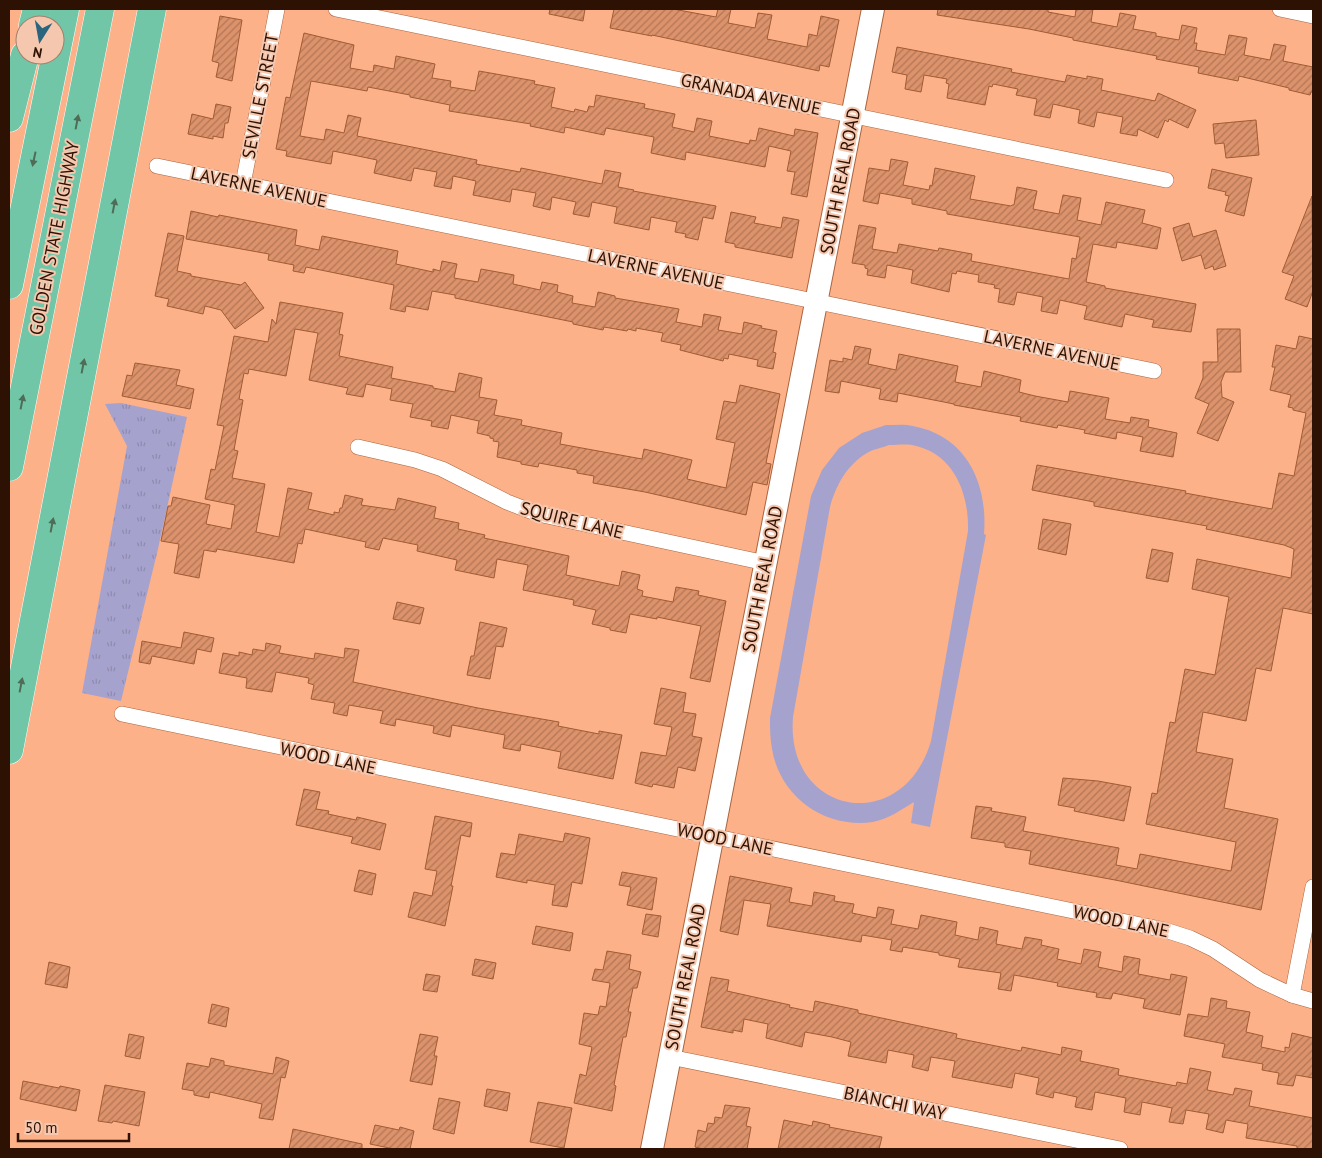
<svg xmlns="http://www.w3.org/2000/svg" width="1322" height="1158" font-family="'PT Sans',sans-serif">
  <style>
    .grass { fill: url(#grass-tufts) }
    .park { fill: #a6a2ce; fill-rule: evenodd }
    .building { fill: url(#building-hatch); stroke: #a05c35 }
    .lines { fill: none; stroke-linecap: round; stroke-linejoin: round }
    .street-casing { stroke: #aa643e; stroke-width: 16 }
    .secondary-casing { stroke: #aa643e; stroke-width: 24 }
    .highway-casing { stroke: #fff; stroke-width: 29 }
    .street { stroke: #fff; stroke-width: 15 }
    .secondary { stroke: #fff; stroke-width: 22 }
    .highway { stroke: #71c6a8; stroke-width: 28 }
    .oneway { fill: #4f6c56 }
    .labels { text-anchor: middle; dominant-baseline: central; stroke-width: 4; stroke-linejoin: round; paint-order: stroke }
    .street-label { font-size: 18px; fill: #2d1203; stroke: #f5c7af }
  </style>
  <defs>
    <pattern id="grass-tufts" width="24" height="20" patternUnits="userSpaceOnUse" patternTransform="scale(1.25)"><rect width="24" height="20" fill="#a6a2ce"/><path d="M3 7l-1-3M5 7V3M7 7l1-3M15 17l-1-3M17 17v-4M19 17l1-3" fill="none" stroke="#8f8aaf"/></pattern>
    <pattern id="building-hatch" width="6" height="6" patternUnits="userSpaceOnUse" patternTransform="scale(1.25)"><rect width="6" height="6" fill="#dc926b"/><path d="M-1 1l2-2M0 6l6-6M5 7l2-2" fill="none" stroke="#b37656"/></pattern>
  </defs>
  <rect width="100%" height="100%" fill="#fdb189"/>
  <polygon class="grass" points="121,403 187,417 158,549 121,701 82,693 127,446 105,404"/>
  <path class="park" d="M886,425C895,425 905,424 913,426C967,436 988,484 984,534L986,535L930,827L911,823L914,802C901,810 888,819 873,822C825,829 780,797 772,749C770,739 770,728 770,718L811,496L822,470L839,448L862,433ZM889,445C896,445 905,444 912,445C954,453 969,493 968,531L931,741C903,837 785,816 793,717L830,507C836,485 847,465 867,453C873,449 882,448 889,445Z"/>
  <g class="building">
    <polygon points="550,9 585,9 583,21 549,14"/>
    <polygon points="614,9 673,9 716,17 718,9 731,9 728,23 755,28 758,13 772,15 767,39 807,47 809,34 817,36 821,16 839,20 829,67 820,65 819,71 652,35 652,36 610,28"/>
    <polygon points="938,9 1048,9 1048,12 1075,17 1076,9 1093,9 1091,22 1117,27 1120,13 1136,16 1133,29 1156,33 1156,36 1179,40 1182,25 1197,28 1194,43 1197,43 1196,50 1225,55 1229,35 1247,38 1244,55 1270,60 1274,44 1286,46 1283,61 1313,67 1313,92 1311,92 1310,95 1289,90 1289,88 1239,76 1238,81 1198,73 1199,67 1156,59 1157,56 1073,40 1073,38 1029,29 937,15"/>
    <polygon points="220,16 242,20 232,81 216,77 219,63 212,61"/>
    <polygon points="304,33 354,45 350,68 373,72 374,65 394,69 396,56 435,64 432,78 451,81 450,87 475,91 479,71 535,81 534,84 555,88 551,107 574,112 575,109 587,112 589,106 594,107 596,95 645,104 644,108 675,114 672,127 694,132 697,118 712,121 709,136 749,144 750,140 756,141 759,128 794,136 795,129 818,133 807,197 791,194 795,172 787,171 791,151 769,146 765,167 686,152 685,160 651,153 654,137 606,128 604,135 565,127 564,133 530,126 531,124 449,111 450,105 410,97 410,95 368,87 367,91 311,81 300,136 324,140 326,129 344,133 348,115 361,118 357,136 477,160 476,164 520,172 521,168 602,184 605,170 621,173 618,187 634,190 633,191 716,206 713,219 703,217 698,240 685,237 686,234 675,232 677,222 651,217 649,230 614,223 617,207 592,202 589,217 573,214 576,202 552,197 550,210 533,206 536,193 512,189 510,202 473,195 476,181 453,176 451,189 434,186 437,172 414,168 411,181 374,173 377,160 358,156 333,151 331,164 286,156 287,151 276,149 286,97 290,98"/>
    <polygon points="897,47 1012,69 1011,72 1065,82 1067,75 1087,79 1087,76 1103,79 1101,90 1155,101 1158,93 1196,110 1188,128 1169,119 1168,122 1165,120 1158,138 1138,129 1137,136 1120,133 1123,117 1097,112 1094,127 1078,123 1080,110 1053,104 1050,118 1034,115 1037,99 1016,95 1018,89 993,84 992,87 989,86 985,105 947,98 949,84 946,83 947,79 924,75 921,92 905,89 907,75 892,72"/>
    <polygon points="216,104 231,107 228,123 225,123 223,138 213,136 213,139 188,134 192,114 213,119"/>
    <polygon points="1256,120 1259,155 1226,158 1224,143 1215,144 1213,124"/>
    <polygon points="891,159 908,162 903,185 929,190 930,185 932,186 935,168 975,176 970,199 1011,206 1012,205 1014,205 1017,187 1037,191 1033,209 1059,214 1063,195 1081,198 1077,220 1101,225 1106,202 1145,210 1142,223 1161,228 1157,249 1117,242 1116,248 1093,244 1086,282 1105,286 1105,288 1196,304 1191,332 1152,327 1154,320 1125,314 1122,327 1084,319 1087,306 1060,300 1057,314 1041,311 1043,297 1017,292 1014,305 998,302 1000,289 994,288 995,285 978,282 979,275 957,271 956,274 952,273 949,292 911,283 913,270 887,265 885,278 867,275 868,269 865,268 865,265 852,263 859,225 876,228 872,249 897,253 899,244 938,251 939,248 972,254 971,261 1069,279 1072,258 1076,259 1080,237 947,214 947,211 912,204 912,199 880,193 878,204 863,201 869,168 889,171"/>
    <polygon points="1212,169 1252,178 1244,216 1225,211 1229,196 1225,195 1226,192 1208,188"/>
    <polygon points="1312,196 1313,291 1307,307 1285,299 1294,276 1282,272"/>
    <polygon points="191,211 218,217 219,215 297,230 295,245 319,250 322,236 398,251 396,264 433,272 433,269 440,271 442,261 457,264 454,278 478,282 481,269 514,275 513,284 540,290 542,282 558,285 557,292 573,296 572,303 595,307 598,292 615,296 615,298 679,309 676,322 702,327 704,314 721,317 718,330 742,334 744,322 762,326 761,328 777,331 773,352 776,353 773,369 757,366 758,360 729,354 728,359 724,358 723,361 680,350 681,345 661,341 663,333 636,328 636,331 628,329 627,331 604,327 603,330 573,324 573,322 455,298 455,295 432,291 428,310 406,306 405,312 390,309 394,285 306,267 304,273 293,271 294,265 268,260 269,254 186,239"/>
    <polygon points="731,212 756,217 754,223 781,228 783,217 799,220 792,258 735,247 735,244 725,242"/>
    <polygon points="1189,223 1193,237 1216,230 1226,266 1214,270 1213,266 1205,269 1201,255 1182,261 1173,228"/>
    <polygon points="168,233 184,236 177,271 191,274 191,276 241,285 245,282 264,308 235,329 221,310 205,306 203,314 167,306 169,299 155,296"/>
    <polygon points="280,302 343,313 339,334 343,335 339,356 393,367 391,378 433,386 433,388 455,392 459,373 482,378 479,397 497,400 494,415 522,420 521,425 562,433 560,444 642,459 644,449 692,460 687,479 726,488 735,443 716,439 724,401 736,403 740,385 780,394 766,463 771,464 767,485 753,482 746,515 645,492 593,483 594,476 577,473 577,470 539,463 538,467 521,464 521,462 497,457 499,442 493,441 494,439 490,438 490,436 477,433 479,421 451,415 448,429 431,426 432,421 410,417 413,404 390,400 392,389 366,384 363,397 346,394 348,388 309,380 318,333 295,329 286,376 249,369 248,374 244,373 239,399 243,400 234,450 238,451 232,478 265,484 256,532 279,537 288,488 312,493 308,509 334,515 334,512 339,513 340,508 342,508 345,495 363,499 361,505 395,510 398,498 436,507 434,518 459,523 458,529 485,535 484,538 569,556 566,575 619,586 622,571 640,575 637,589 643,591 642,596 673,602 676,587 699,591 698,595 726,601 710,682 690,678 701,626 657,617 657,619 630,614 626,633 610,630 610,628 592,624 596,610 573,605 574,600 523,590 528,565 497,559 494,578 455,570 457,560 417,551 418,545 383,538 379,550 365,547 366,542 305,529 302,544 298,543 294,563 217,549 216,552 204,550 199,578 174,573 179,544 161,541 168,506 171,506 173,497 210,505 206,524 231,529 235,505 205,499 211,469 215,470 224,426 217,425 234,336 268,342 272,319 276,324"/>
    <polygon points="1217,329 1240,329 1241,372 1225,372 1221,382 1222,397 1234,402 1218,441 1197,433 1209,404 1195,398 1203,378 1203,362 1218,362"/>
    <polygon points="1299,336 1313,339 1313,614 1283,608 1271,671 1256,668 1246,721 1203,712 1196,752 1233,759 1224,808 1278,819 1261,910 1115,880 1029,864 1031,851 1005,847 1005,843 971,838 976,806 992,808 991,811 1026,817 1023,831 1119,848 1116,865 1137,869 1140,854 1231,871 1236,842 1146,824 1152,793 1157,794 1170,722 1175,723 1185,669 1215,675 1229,597 1192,589 1197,559 1291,578 1294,549 1284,545 1206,529 1207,526 1094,506 1094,502 1032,490 1037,465 1186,491 1185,493 1272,509 1279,473 1294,476 1306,413 1293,410 1293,408 1288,407 1291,395 1270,390 1275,367 1272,367 1276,345 1296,349"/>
    <polygon points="855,346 871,349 868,364 896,370 899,354 958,366 955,382 981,387 984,371 1021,380 1019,392 1035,396 1068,402 1070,391 1109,398 1105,419 1130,423 1131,417 1149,420 1148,427 1177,433 1173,457 1140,451 1143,437 1117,432 1116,439 1084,433 1085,430 1058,425 1057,428 1020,421 1021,417 954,405 954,404 898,393 897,402 879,399 881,389 841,381 839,393 825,391 830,360 843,362 843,358 852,360"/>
    <polygon points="135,363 180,370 176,385 194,389 190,409 122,396 127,375 132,376"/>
    <polygon points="1043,519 1071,524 1066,555 1038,549"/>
    <polygon points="1152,549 1173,553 1168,582 1146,578"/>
    <polygon points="397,602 424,608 420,624 393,619"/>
    <polygon points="480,622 507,628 503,647 496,646 490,679 467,675 471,656 474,656"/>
    <polygon points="184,632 214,638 211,652 197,649 194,664 152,656 150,664 139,662 142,641 181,648"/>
    <polygon points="266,643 281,646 279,653 314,659 315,653 344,658 345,648 359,650 353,682 478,708 559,722 558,726 599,734 599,731 622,735 613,779 558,768 561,752 521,744 520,751 503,748 505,735 452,725 450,737 433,733 434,726 396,719 395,726 380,723 383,711 349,705 347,716 333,713 335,703 311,699 314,685 308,683 309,678 276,672 272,692 246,688 247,678 219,673 223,653 239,656 239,652 252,655 253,649 265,651"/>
    <polygon points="661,688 686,693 683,712 696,714 692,736 702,738 695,771 678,767 674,788 653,784 652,787 635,783 641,752 666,756 672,727 654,724"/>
    <polygon points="1063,778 1098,781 1131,787 1124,821 1074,811 1075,808 1058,805"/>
    <polygon points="304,789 320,792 316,809 329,811 328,814 356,820 357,817 386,824 380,850 351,843 353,837 296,825"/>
    <polygon points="435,816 472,823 470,837 461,835 451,886 453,886 445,926 408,917 414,892 432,896 437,871 425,869"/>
    <polygon points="565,833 590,838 582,884 572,882 567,907 552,905 555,885 527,880 527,883 496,877 501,853 515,855 519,834 563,842"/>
    <polygon points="359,870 376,874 372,895 354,891"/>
    <polygon points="622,872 657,878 652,910 627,905 631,887 619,885"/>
    <polygon points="730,876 792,888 789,902 812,906 814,892 835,896 834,901 854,904 852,913 876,918 878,907 894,910 891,924 918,929 921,915 957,922 955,935 978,940 980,927 998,931 996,944 1022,949 1025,937 1042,940 1041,945 1059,949 1057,959 1081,964 1084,949 1101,952 1098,967 1122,972 1124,956 1140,959 1138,974 1170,980 1171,974 1187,977 1180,1015 1143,1008 1145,999 1113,993 1111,999 1096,997 1097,993 1057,986 1058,983 1014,975 1011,991 998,989 1001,973 958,967 960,959 939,955 939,953 903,947 902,952 890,950 892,940 862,935 861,942 767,926 771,904 744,900 738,935 720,931"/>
    <polygon points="646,914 661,916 658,937 642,934"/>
    <polygon points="536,926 573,933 570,951 532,944"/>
    <polygon points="607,951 631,955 629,969 641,972 637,988 633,988 628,1012 631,1012 626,1037 623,1037 614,1085 616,1086 612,1111 574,1103 580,1074 586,1076 592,1047 579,1044 584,1013 598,1015 600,1006 606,1007 610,983 592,980 595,969 603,970"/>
    <polygon points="475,959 496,963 493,979 472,975"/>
    <polygon points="49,962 70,967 67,988 45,984"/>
    <polygon points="426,974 440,976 437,992 423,990"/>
    <polygon points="711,977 729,980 727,991 790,1005 789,1007 813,1012 815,1001 858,1010 858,1013 957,1034 956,1038 1021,1051 1022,1047 1061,1055 1062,1047 1082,1051 1080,1061 1119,1069 1118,1075 1176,1086 1177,1082 1187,1084 1190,1068 1211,1072 1207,1090 1233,1095 1235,1088 1252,1091 1249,1106 1313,1118 1313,1149 1297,1149 1297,1146 1246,1138 1248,1124 1226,1120 1223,1133 1206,1129 1209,1114 1186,1110 1183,1124 1169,1122 1172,1108 1142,1102 1140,1115 1124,1112 1126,1098 1095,1092 1092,1110 1075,1107 1077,1097 1054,1092 1053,1098 1036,1094 1039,1078 1015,1073 1012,1088 952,1077 955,1061 931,1057 928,1071 912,1067 914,1055 888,1050 886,1063 848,1056 851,1042 832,1037 805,1032 802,1047 766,1038 768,1024 744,1019 742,1032 733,1030 733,1033 701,1027"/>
    <polygon points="1211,998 1227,1001 1226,1008 1250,1012 1246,1032 1263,1036 1261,1047 1285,1052 1285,1047 1289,1048 1292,1033 1313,1038 1313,1078 1296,1075 1293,1086 1277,1084 1279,1073 1262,1070 1263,1064 1222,1057 1225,1044 1184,1036 1188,1014 1208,1017"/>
    <polygon points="212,1004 229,1008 226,1027 208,1023"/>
    <polygon points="129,1034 144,1037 140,1059 125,1056"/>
    <polygon points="420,1034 438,1037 434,1056 437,1056 432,1085 410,1081"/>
    <polygon points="276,1057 289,1061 285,1078 281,1077 273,1120 259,1118 262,1104 210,1092 209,1098 194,1095 194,1091 182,1089 187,1063 209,1067 211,1058 224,1061 224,1065 273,1074"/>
    <polygon points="23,1081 59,1088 60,1086 80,1090 76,1111 20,1099"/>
    <polygon points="105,1085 145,1092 139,1126 113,1121 112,1123 98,1121"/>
    <polygon points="487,1089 510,1093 507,1111 484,1106"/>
    <polygon points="439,1098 460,1102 454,1134 433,1129"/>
    <polygon points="538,1102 572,1108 564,1148 530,1142"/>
    <polygon points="725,1105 750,1108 746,1126 751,1127 747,1149 703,1149 695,1147 698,1130 706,1132 708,1123 714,1124 715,1117 722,1118"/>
    <polygon points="784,1120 812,1126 813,1121 830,1125 829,1127 882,1137 879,1149 778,1149"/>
    <polygon points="375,1125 399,1130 400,1127 414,1131 410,1149 394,1149 370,1144"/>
    <polygon points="293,1129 362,1144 362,1149 289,1149"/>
  </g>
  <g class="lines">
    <g class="street-casing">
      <g id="street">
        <polyline points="336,9 1166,180"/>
        <polyline points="1280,9 1313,16"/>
        <polyline points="157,166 1154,371"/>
        <polyline points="243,184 277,9"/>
        <polyline points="358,447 415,460 442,469 507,502 538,514 766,563"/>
        <polyline points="122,714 1165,930 1190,938 1213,949 1260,980 1292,995 1313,1001"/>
        <polyline points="1292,995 1313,887"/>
        <polyline points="670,1057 1120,1149"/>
      </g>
    </g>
    <g class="secondary-casing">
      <polyline id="secondary" points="652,1149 873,9"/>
    </g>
    <g class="highway-casing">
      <g id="highway">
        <polyline points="33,25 37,9"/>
        <polyline points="9,118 25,55"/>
        <polyline points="9,285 65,9"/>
        <polyline points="9,467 100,9"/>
        <polyline points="9,750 152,9"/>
      </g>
    </g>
    <use href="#street" class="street"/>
    <use href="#secondary" class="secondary"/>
    <use href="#highway" class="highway"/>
  </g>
  <defs><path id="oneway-solid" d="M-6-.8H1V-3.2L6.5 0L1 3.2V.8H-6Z" transform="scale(1.25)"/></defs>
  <g class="oneway">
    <use href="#oneway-solid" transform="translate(77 122) rotate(-79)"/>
    <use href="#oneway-solid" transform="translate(34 159) rotate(102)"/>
    <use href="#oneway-solid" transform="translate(114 206) rotate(-79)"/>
    <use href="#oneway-solid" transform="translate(83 366) rotate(-79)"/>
    <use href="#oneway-solid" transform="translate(22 402) rotate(-79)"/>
    <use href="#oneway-solid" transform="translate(52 525) rotate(-79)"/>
    <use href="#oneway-solid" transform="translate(21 685) rotate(-79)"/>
  </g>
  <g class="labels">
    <g class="street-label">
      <text transform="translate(751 94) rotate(12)">GRANADA AVENUE</text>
      <text transform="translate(260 96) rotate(-79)">SEVILLE STREET</text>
      <text transform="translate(840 181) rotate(-79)">SOUTH REAL ROAD</text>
      <text transform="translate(259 187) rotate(12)">LAVERNE AVENUE</text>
      <text transform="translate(54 238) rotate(-79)">GOLDEN STATE HIGHWAY</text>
      <text transform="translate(656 269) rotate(12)">LAVERNE AVENUE</text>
      <text transform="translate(1052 350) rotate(12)">LAVERNE AVENUE</text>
      <text transform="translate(572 520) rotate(14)">SQUIRE LANE</text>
      <text transform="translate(762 579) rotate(-79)">SOUTH REAL ROAD</text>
      <text transform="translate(328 758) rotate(12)">WOOD LANE</text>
      <text transform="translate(725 839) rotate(12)">WOOD LANE</text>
      <text transform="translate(1121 921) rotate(12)">WOOD LANE</text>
      <text transform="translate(685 977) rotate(-79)">SOUTH REAL ROAD</text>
      <text transform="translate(895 1103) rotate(12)">BIANCHI WAY</text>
    </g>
  </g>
  <rect width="1322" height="1158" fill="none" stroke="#2d1203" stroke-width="20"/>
  <g transform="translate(40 40) rotate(191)"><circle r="24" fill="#f5c7af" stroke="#a57f6a"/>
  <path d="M0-4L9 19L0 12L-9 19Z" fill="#2a657d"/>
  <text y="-8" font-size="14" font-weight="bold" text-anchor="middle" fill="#2d1203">N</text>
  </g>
  <path d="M18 1133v8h111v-8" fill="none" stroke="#2d1203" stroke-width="2.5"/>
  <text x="25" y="1133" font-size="15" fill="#2d1203" stroke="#f5c7af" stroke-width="4" paint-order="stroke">50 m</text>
</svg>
